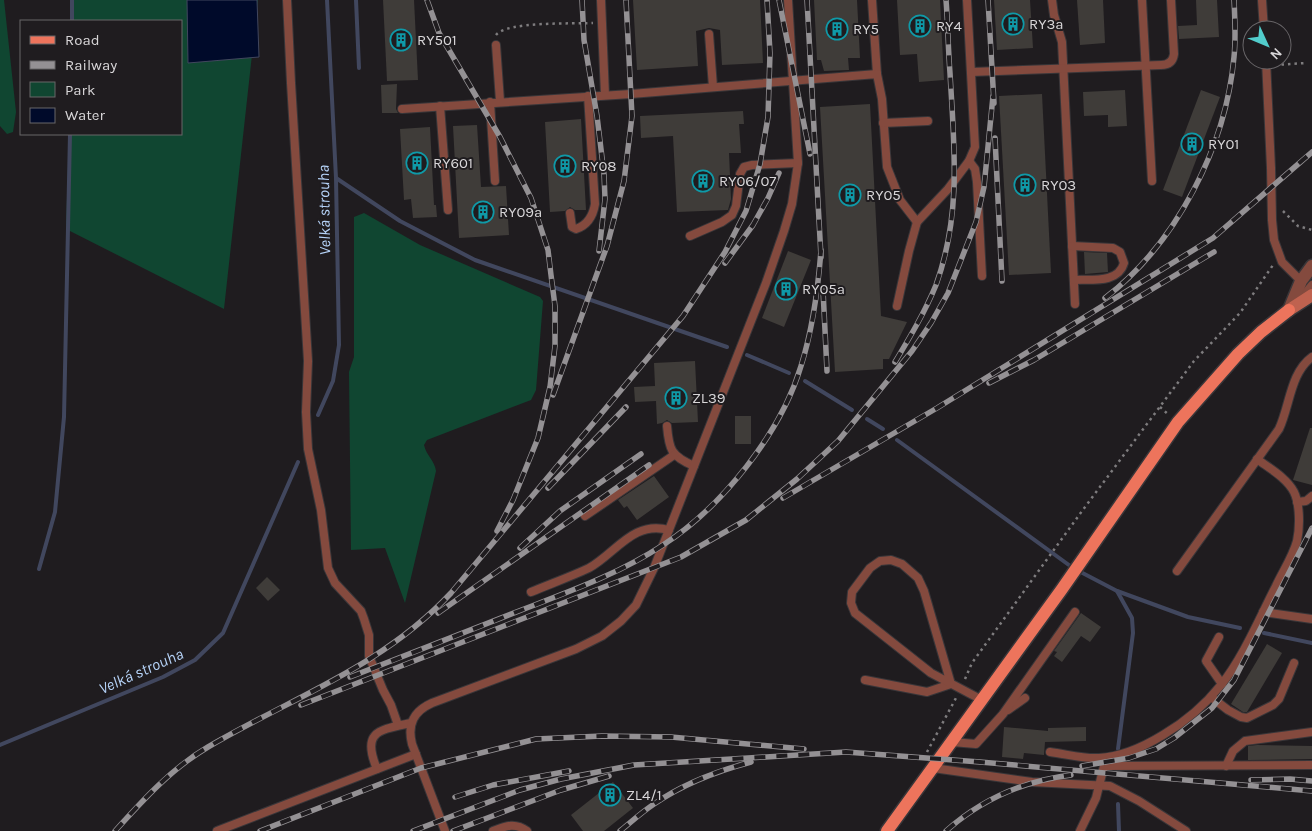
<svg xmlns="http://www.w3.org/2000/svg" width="1312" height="831" font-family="Karla,sans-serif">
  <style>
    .green { fill: #104631 }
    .water { fill: #000a2a; stroke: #41475e }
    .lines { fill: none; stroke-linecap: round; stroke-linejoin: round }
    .stream { stroke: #41475e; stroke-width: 4 }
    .building { fill: #3f3c39 }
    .service-casing { stroke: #393639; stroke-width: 10 }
    .tertiary-casing { stroke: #393639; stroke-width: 15 }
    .secondary-casing { stroke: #393639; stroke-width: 15 }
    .primary-casing { stroke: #393639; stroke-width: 15 }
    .path { stroke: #7e7c7e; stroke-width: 2.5; stroke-dasharray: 2.5 4; stroke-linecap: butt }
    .service { stroke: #844a3e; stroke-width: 8 }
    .tertiary { stroke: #844a3e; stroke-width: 12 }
    .secondary { stroke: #bf624f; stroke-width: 12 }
    .primary { stroke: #ed745c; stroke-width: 12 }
    .rail-casing { stroke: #949194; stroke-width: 5.5 }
    .rail { stroke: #1f1c1f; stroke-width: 4; stroke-dasharray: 11; stroke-linecap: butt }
    .labels { text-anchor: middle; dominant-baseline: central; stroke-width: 4; stroke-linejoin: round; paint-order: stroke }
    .poi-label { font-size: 15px; fill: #d8d6d8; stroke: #1f1c1f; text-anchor: start }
    .water-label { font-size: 16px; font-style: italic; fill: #b5d2f7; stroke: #1f1c1f }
  </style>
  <rect width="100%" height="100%" fill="#1f1c1f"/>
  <g class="green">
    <polygon points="0,0 4,0 16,112 13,132 7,134 0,126"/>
    <polygon points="73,0 258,0 224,309 66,229 69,134 181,134 181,21 73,21"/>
    <path d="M364,213L420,245L540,297L543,301L536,390L531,400L427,440L424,445C426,455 435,461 436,471L405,603L385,548L351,550L349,372L354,357V217Z"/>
  </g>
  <polygon class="water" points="187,0 257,0 259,57 188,63"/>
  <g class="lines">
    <g class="stream">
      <polyline points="356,0 359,68"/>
      <polyline points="72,21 72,0"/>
      <polyline points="336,178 400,221 475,260 727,347"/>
      <polyline points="747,355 789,373"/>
      <polyline points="805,381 852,410"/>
      <polyline points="318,415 333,381 339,345 336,178 327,0"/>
      <polyline points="867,419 883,429"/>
      <polyline points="897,440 1073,568 1117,591 1188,617 1240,628"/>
      <polyline points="39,569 55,512 64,417 70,134"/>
      <polyline points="1117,591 1132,618 1133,633 1118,749"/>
      <polyline points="1264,633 1312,643"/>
      <polyline points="0,745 163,677 195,660 223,633 298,462"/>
      <polyline points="1118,804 1119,831"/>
    </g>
  </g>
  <g class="building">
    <polygon points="383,0 414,0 418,80 387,81"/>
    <polygon points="633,0 760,0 763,63 722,65 720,30 709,28 696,31 698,66 637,70"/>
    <polygon points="814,0 857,0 860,58 848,58 849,70 824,71 821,60 817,60"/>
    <polygon points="897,0 940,0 944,80 919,82 917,54 900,55"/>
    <polygon points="994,0 1030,0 1033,48 997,50"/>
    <polygon points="1077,0 1103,0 1105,43 1080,45"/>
    <polygon points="1196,0 1217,0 1219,37 1179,39 1178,26 1197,25"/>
    <polygon points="397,84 396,109 398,113 382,113 381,85"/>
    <polygon points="1125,90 1127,126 1108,127 1108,115 1084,116 1083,92"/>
    <polygon points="1201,90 1220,97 1182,197 1163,190"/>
    <polygon points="1042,94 1051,273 1009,275 999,96"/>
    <polygon points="870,104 881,316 907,322 889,359 883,359 883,369 835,372 820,107"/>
    <polygon points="743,111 744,124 739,124 741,153 729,153 731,199 728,210 677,212 673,136 641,138 640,116"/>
    <polygon points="581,119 586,210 575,210 570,207 565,211 550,212 545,122"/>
    <polygon points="477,125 481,187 506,186 509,235 459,238 453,126"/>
    <polygon points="430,127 434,205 436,205 437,217 413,218 411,199 404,200 400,129"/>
    <polygon points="788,251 811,260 784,327 762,318"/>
    <polygon points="1084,252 1107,253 1108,272 1085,274"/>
    <polygon points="695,361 698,422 672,423 667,420 662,423 657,424 656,401 635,402 634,387 655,386 654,363"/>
    <rect x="735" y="416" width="16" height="28"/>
    <polygon points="1310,428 1312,428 1312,485 1293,480"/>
    <polygon points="654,476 669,497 637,520 627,506 624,508 618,500"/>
    <polygon points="267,577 280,590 268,601 256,588"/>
    <polygon points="1081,613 1101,627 1090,642 1081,636 1062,662 1054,656 1057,652 1054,651"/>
    <polygon points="1267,644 1282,653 1247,712 1243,712 1231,704"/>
    <polygon points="1004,727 1048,731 1048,728 1086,727 1086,741 1045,742 1044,755 1024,753 1023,759 1002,757"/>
    <polygon points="1257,745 1312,746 1312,759 1248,760 1248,746"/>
    <polygon points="613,782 633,808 604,831 583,831 571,815"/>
  </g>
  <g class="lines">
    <g class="service-casing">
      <g id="service">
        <polyline points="287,0 291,83 308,361 306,412 308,449 321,510 328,568 335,583 361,611 364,619 369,635 369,656 383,690 391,705 398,725"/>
        <polyline points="601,0 605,95"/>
        <polyline points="872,0 877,74"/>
        <polyline points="1052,0 1054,15 1062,42 1075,304"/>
        <polyline points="1142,0 1152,181"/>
        <polyline points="1262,0 1264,30"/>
        <polyline points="709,34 713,87"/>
        <polyline points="496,45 500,101"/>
        <polyline points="1266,60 1271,168 1272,220 1274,240 1282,262 1301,281"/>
        <path d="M971,72L1161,65C1168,65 1173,62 1174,54L1171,0"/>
        <polyline points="490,102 495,181"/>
        <polyline points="440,106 448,210"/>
        <polyline points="402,109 631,94 877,74 882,99 887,167 900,200 917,222"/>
        <polyline points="883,123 928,121"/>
        <polyline points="969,161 975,169 977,182 982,276"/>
        <path d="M570,213L572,227L576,229C588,225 593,216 595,204L588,96"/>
        <polyline points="690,236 722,222 732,215 736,206 740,174 744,167 752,165 798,163"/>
        <path d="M1072,246L1113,248L1120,252L1124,263C1118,284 1091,279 1074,280"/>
        <polyline points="1302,297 1312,285"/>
        <polyline points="897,306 909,251 917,222 948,189 969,161 975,147 967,0"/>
        <path d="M667,426C669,450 671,456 694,466"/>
        <polyline points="1297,502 1306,501 1312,496"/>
        <polyline points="585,516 674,455"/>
        <path d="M1177,571L1279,429C1290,406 1290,373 1312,357"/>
        <path d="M531,592C550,584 570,577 589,568C616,553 633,520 669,530"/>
        <polyline points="1263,612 1312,619"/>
        <polyline points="1219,637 1206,661 1222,684"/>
        <polyline points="865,680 927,692 951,684"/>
        <polyline points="951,684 924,591 918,578 902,564 891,560 880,561 870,568 852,592 851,603 855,613 931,673 982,700"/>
        <polyline points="1211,697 1228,710 1241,717 1247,718 1273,705 1279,699 1294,663"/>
        <polyline points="1008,710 1025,698"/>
        <polyline points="952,742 976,744 1003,714 1075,612"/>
        <path d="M1050,752C1066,754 1083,759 1099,758C1121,757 1145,746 1163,735C1185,722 1205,705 1221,685C1243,658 1260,617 1276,586C1283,571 1293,556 1297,541C1300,527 1300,504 1294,492C1287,478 1269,468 1257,459"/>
        <polyline points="1104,766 1312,765"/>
        <polyline points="1226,766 1233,751 1245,741 1312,732"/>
        <polyline points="933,768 1032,782 1110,786 1139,801 1186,831"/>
        <path d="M377,769C361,731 379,730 411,723"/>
        <polyline points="217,831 416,754"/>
        <path d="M445,831L412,744C407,724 414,711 432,703L576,649L602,636L621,621L636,605L654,568L766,283L784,231L792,204L798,163L788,0"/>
        <path d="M493,831C506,826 515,822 527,831"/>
        <polyline points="1080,831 1096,798 1105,762"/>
      </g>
    </g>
    <g class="tertiary-casing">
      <polyline id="tertiary" points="1289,310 1301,281 1312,266"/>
    </g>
    <g class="secondary-casing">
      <polyline id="secondary" points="1289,310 1312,295"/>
    </g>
    <g class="primary-casing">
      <polyline id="primary" points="887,831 1062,589 1178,422 1238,354 1261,332 1289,310"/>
    </g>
    <g class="path">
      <path d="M496,35C507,21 573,24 593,23"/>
      <polyline points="1275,65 1306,63"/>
      <polyline points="1283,211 1298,226 1312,230"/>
      <polyline points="1160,407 1169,415"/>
      <polyline points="965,679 972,663 1082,511 1194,361 1240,313 1273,265"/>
      <polyline points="927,752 956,698"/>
    </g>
    <use href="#service" class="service"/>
    <use href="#tertiary" class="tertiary"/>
    <use href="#secondary" class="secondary"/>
    <use href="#primary" class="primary"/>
    <g class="rail-casing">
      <g id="rail">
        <polyline points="427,0 439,33 500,137 531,198 548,250 551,275 555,306 555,346 550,387 538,438 513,500 497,531"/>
        <polyline points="582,0 584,40 597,116 604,174 605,199 599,251"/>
        <polyline points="779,0 810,154"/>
        <polyline points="807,0 821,257"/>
        <polyline points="988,0 994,103"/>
        <polyline points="995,138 1002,281"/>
        <polyline points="725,263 753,225 768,198 779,173"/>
        <polyline points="823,290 827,371"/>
        <path d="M1105,298C1177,243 1226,146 1234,57C1236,38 1235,19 1234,0"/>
        <path d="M895,362C910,337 925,312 936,285C962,213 954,146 950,73C948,48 948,24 946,0"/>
        <polyline points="989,383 1034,360 1214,252"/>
        <polyline points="553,395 607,246 624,181 632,116 626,0"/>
        <polyline points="548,488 626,407"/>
        <polyline points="783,498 937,408 1213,238 1312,152"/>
        <polyline points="520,548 560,511 641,454"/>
        <polyline points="438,613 649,465"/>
        <path d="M350,677C407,655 463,633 519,611C568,592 619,574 663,545C722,507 781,433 801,366C813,328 818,290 821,250"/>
        <polyline points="301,705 681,557 746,520 797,479 838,441 912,351 931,323 948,293 976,222 984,187 993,96"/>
        <polyline points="1082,766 1129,758 1156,749 1174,738 1212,708 1234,680 1312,528"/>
        <polyline points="1251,780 1290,779 1312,781"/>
        <polyline points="455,797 493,785 569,771"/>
        <path d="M115,831C143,800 172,768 208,747C293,697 382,667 451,593L683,316L725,252L746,211L760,164L768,117L770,53L767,0"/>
        <polyline points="260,831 421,768 536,739 602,736 671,737 804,749"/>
        <polyline points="413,831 520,790 561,779 634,765 846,752 980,762 1312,791"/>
        <polyline points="453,831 561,790 609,776"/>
        <path d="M620,831C631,822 642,812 654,804C683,784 717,771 751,762"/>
        <path d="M946,831C982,799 1023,781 1071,775"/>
      </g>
    </g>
    <use href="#rail" class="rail"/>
  </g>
  <defs>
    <g id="building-ring" transform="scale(1.125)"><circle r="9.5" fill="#1f1c1f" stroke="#0f9aa8" stroke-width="1.5"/><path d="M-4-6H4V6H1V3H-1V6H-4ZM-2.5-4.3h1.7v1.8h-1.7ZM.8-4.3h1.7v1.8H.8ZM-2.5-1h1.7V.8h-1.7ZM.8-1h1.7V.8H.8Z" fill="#0f9aa8"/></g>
  </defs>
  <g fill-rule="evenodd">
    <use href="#building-ring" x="1013" y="24"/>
    <use href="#building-ring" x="920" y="26"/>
    <use href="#building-ring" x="837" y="29"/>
    <use href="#building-ring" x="401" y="40"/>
    <use href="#building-ring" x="1192" y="144"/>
    <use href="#building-ring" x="417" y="163"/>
    <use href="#building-ring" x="565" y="166"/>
    <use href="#building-ring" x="703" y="181"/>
    <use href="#building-ring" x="1025" y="185"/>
    <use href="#building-ring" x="850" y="195"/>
    <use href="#building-ring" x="483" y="212"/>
    <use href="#building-ring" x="786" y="289"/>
    <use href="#building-ring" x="676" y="398"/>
    <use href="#building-ring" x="610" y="795"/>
  </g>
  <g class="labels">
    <g class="poi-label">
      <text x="1029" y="24">RY3a</text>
      <text x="936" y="26">RY4</text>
      <text x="853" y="29">RY5</text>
      <text x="417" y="40">RY501</text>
      <text x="1208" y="144">RY01</text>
      <text x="433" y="163">RY601</text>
      <text x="581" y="166">RY08</text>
      <text x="719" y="181">RY06/07</text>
      <text x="1041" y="185">RY03</text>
      <text x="866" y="195">RY05</text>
      <text x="499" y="212">RY09a</text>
      <text x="802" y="289">RY05a</text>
      <text x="692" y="398">ZL39</text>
      <text x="626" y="795">ZL4/1</text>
    </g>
    <g class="water-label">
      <text transform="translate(324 210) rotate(-91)">Velká strouha</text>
      <text transform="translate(141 671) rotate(-24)">Velká strouha</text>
    </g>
  </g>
  <rect x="20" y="20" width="162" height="115" fill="#1f1c1f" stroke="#696669"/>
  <rect x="30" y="36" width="25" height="8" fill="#ed745c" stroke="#696669"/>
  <text x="65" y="45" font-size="15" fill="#d8d6d8">Road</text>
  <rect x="30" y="61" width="25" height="8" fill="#949194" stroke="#696669"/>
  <text x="65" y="70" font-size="15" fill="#d8d6d8">Railway</text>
  <rect x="30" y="82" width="25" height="15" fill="#104631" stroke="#696669"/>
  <text x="65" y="95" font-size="15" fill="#d8d6d8">Park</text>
  <rect x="30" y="108" width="25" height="15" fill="#000a2a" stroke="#696669"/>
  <text x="65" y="120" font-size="15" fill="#d8d6d8">Water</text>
  <g transform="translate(1267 45) rotate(134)"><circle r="24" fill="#1f1c1f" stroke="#696669"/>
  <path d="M0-4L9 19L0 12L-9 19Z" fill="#52cdcc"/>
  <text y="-8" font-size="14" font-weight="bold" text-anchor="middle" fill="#d8d6d8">N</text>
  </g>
</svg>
